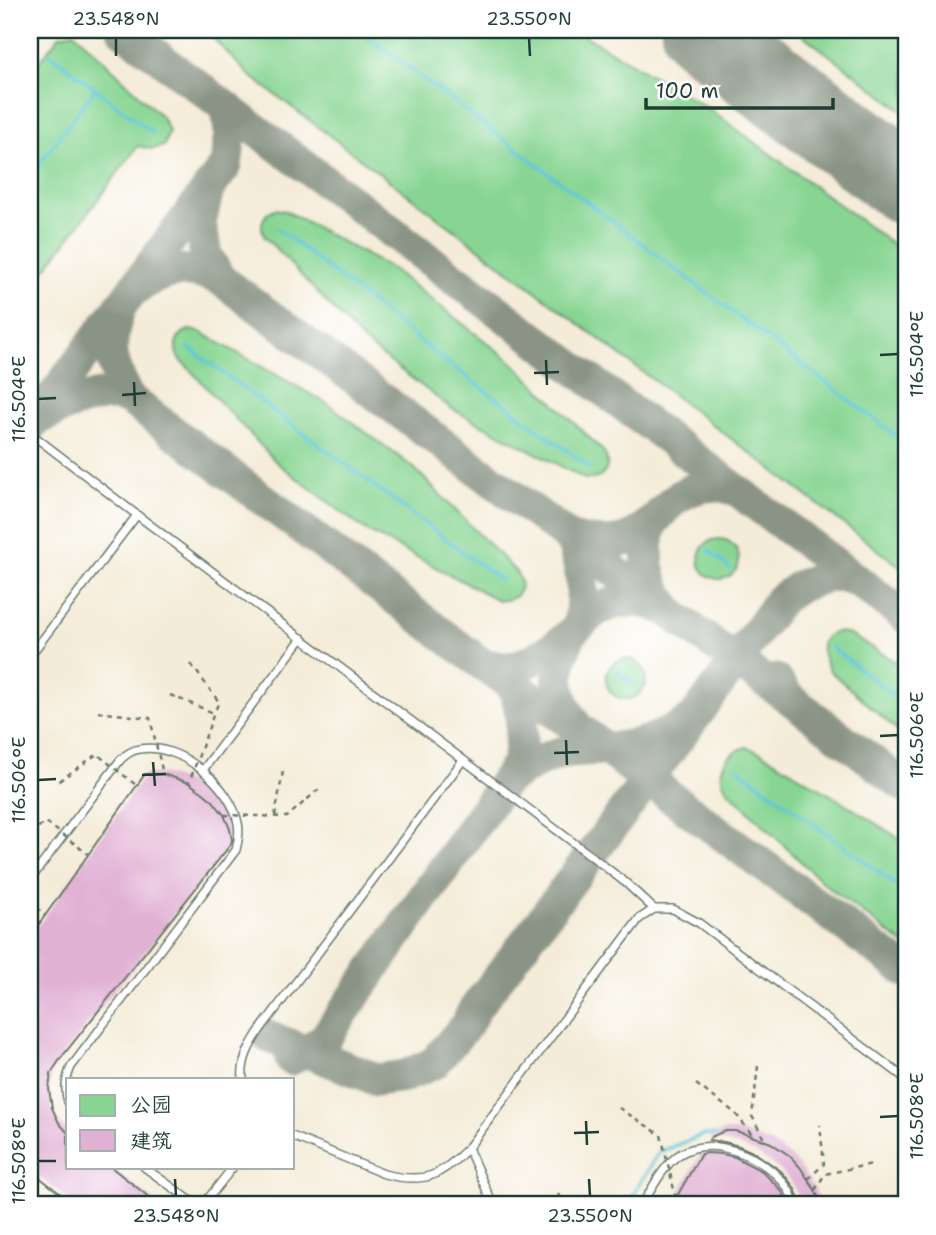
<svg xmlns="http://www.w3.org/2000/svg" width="936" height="1235" font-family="'Shantell Sans','LXGW WenKai TC',sans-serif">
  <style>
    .green { fill: #88d593; stroke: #548964; stroke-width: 2 }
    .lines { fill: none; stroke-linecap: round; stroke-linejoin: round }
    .stream { stroke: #5dc7d8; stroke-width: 3.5 }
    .taxiway { stroke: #8a9486; stroke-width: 33 }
    .runway { stroke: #8a9486; stroke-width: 84 }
    .building { fill: #e1b1d4 }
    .service-casing { stroke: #6a7a6d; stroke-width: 10 }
    .path { stroke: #6a7a6d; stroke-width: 2.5; stroke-dasharray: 5 5; stroke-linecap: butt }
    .service { stroke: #fff; stroke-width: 7 }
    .path-bridge { stroke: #6a7a6d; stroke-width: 2.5; stroke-dasharray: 5 5; stroke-linecap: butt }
    .ticks { fill: none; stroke: #1f3d34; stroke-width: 2.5 }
    .neatline { fill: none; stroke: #1f3d34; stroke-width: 2.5 }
    .ticks-label { font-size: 18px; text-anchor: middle; fill: #1f3d34 }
  </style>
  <rect width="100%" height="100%" fill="#fff"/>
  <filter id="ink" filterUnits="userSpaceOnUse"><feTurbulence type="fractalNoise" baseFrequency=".0143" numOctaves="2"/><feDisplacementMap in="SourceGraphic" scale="14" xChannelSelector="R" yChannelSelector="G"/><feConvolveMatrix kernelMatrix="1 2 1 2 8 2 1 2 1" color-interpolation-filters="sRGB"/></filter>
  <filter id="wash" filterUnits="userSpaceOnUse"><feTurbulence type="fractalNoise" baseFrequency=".00686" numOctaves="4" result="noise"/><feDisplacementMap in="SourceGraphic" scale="28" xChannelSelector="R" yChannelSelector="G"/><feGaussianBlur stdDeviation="1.57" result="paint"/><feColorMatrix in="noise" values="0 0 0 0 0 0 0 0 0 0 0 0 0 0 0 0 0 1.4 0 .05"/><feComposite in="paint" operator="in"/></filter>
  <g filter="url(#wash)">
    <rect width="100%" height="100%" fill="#f4ecd8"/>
    <g class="green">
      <polygon points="205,30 575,30 708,108 906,254 906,571 248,74"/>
      <polygon points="796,30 906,30 906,113"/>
      <polygon points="74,32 162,117 169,131 164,146 152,149 138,146 30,290 30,74 60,35"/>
      <path d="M275,209L286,211L392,269L511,361L603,451C613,467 604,481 585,479L452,409L364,342L264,236C259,224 263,214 275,209Z"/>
      <path d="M189,330L200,332L328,404L414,468L516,572C527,588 517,602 498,600L365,530L277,463L178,357C173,344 177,335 189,330Z"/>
      <circle cx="719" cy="559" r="20"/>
      <path d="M836,632L845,633L854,637L906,668V738L830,671C822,656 814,638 836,632Z"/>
      <circle cx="626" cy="679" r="20"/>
      <path d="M746,747L762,753L852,808L906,843V946L823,883L727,790C714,770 726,753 746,747Z"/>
    </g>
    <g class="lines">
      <g class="stream">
        <polyline points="359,30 906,443"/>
        <polyline points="30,39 32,41"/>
        <polyline points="50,54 153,133"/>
        <polyline points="30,177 95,89"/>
        <polyline points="278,229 444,360 591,468"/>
        <polyline points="188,347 502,581"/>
        <polyline points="708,550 731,569"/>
        <polyline points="831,647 906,705"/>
        <polyline points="616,670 635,685"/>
        <polyline points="738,768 906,892"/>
        <polyline points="627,1205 659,1152 703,1135 721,1135"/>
      </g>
      <g class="taxiway">
        <polyline points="123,30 906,617"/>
        <polyline points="690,30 773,83"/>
        <polyline points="208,189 200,223 206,255 220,279 736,661 789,698"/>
        <path d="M137,288C165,268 188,266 220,279"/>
        <path d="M120,307C106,346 110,361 128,398L482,664L578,728"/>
        <path d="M37,420C55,409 90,395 111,395C116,395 122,397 128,398"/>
        <polyline points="30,427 226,165 230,133 227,107"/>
        <path d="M652,522C643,553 646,581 667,607"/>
        <path d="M641,539C663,506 692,473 736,490"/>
        <path d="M579,625C585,620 591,614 597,610C616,600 641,598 660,607"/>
        <path d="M579,625C585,592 583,570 571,539C590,542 616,547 633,536C640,532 646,527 652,522"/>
        <path d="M571,634C553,669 554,697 578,728L906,971"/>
        <path d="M482,664C489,665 497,668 505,668C525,668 560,645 573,631"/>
        <polyline points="776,680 789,698 906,787"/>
        <path d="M507,779C524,769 542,758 561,753C575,749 591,750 605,749C635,748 663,738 688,722"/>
        <polyline points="269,1037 366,1075 376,1080 405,1076 434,1063 467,1024 474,1010 703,706 780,600 800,586 824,577 839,575 857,580"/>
        <path d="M291,1059L311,1049L325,1038L518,763C521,741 525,716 516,694C514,689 510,684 506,680"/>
      </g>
      <polyline class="runway" points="703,30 906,183"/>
    </g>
    <g id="blocks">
      <g class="building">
        <polygon points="145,774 163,774 189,783 202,792 213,801 224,815 230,829 232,840 231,844 61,1058 51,1073 49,1089 52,1108 59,1123 68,1133 68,1167 111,1167 159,1205 75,1205 30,1170 30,937"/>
        <polygon points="724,1131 735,1131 746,1134 771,1143 790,1156 800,1167 815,1190 822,1205 802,1205 794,1187 781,1171 755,1153 739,1146 724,1142 709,1140 711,1137"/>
        <polygon points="708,1153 721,1154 735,1157 762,1171 781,1190 789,1205 672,1205 701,1154"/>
      </g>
    </g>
  </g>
  <g filter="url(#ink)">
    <use href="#blocks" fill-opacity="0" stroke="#6a7a6d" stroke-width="2"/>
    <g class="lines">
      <g class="service-casing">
        <g id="service">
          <polyline points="30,433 137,515 590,855 626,883 654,909"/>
          <polyline points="30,656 137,515"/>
          <polyline points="203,770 302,638"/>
          <path d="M30,880L121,759C127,754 132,750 140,749C180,742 231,786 238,823C240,833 238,841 236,850L71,1067C66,1079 64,1089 68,1102"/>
          <path d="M243,1079C241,1060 250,1045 260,1030L463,760"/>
          <path d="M292,1136L384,1174C424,1184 440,1177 468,1148L639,919L654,909H673L699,923L906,1079"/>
          <polyline points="468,1148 493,1205"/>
          <polyline points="144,1167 197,1205"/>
          <polyline points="203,1205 233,1167"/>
          <path d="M642,1205C651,1190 665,1163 680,1154C713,1134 765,1157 786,1186C790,1191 793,1199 796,1205"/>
        </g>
      </g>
      <g class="path">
        <polyline points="191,664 219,702 214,713"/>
        <polyline points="275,816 283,771"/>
        <polyline points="30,900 45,916"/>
        <polyline points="758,1066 752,1116 765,1141"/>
        <polyline points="696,1084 735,1113 753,1136"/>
        <polyline points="808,1179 824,1164 820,1125"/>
        <polyline points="815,1190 825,1174 872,1164"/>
        <polyline points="558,1194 564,1205"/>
      </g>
      <use href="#service" class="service"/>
      <g class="path-bridge">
        <polyline points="170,695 214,713 189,783"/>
        <polyline points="98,712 150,718 163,774"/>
        <polyline points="59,781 97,754 136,785"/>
        <polyline points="224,815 287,817 319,789"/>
        <polyline points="30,833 46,822 88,854"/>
        <polyline points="619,1108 661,1135 676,1198"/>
      </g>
    </g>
  </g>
  <path class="ticks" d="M116,38V56M529,38L530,56M880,355L898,354M546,360L547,385M534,373L559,372M134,382L135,406M122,395L146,393M38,399L56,398M880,736L898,735M566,740L567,765M554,753L579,752M153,762L155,786M142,775L166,774M38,780L56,779M880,1117L898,1116M586,1121L587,1145M574,1133L599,1132M38,1161H56M175,1179L176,1196M589,1179L590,1196"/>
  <rect width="936" height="1235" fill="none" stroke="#fff" stroke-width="77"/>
  <rect x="66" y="1078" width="228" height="91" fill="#ffffff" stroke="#a5b1ae" stroke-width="2"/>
  <rect x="80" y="1095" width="35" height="21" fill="#88d593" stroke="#a5b1ae" stroke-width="2"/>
  <text x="130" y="1112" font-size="21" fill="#1f3d34">公园</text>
  <rect x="80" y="1130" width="35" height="21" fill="#e1b1d4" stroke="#a5b1ae" stroke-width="2"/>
  <text x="130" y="1148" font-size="21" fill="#1f3d34">建筑</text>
  <path d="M646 98v10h187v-10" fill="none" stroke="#1f3d34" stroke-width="3.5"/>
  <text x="656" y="98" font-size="21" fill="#1f3d34" stroke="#ffffff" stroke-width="5" paint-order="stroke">100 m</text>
  <rect x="38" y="38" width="860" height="1158" class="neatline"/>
  <g class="ticks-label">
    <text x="116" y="25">23.548°N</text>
    <text x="529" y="25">23.550°N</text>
    <text transform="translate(917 354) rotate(-90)" y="6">116.504°E</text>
    <text transform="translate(19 399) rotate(-90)" y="6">116.504°E</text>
    <text transform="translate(917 735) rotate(-90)" y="6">116.506°E</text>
    <text transform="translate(19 780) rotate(-90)" y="6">116.506°E</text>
    <text transform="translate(917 1116) rotate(-90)" y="6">116.508°E</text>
    <text transform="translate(19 1161) rotate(-90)" y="6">116.508°E</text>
    <text x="176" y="1222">23.548°N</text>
    <text x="590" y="1222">23.550°N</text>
  </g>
</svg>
